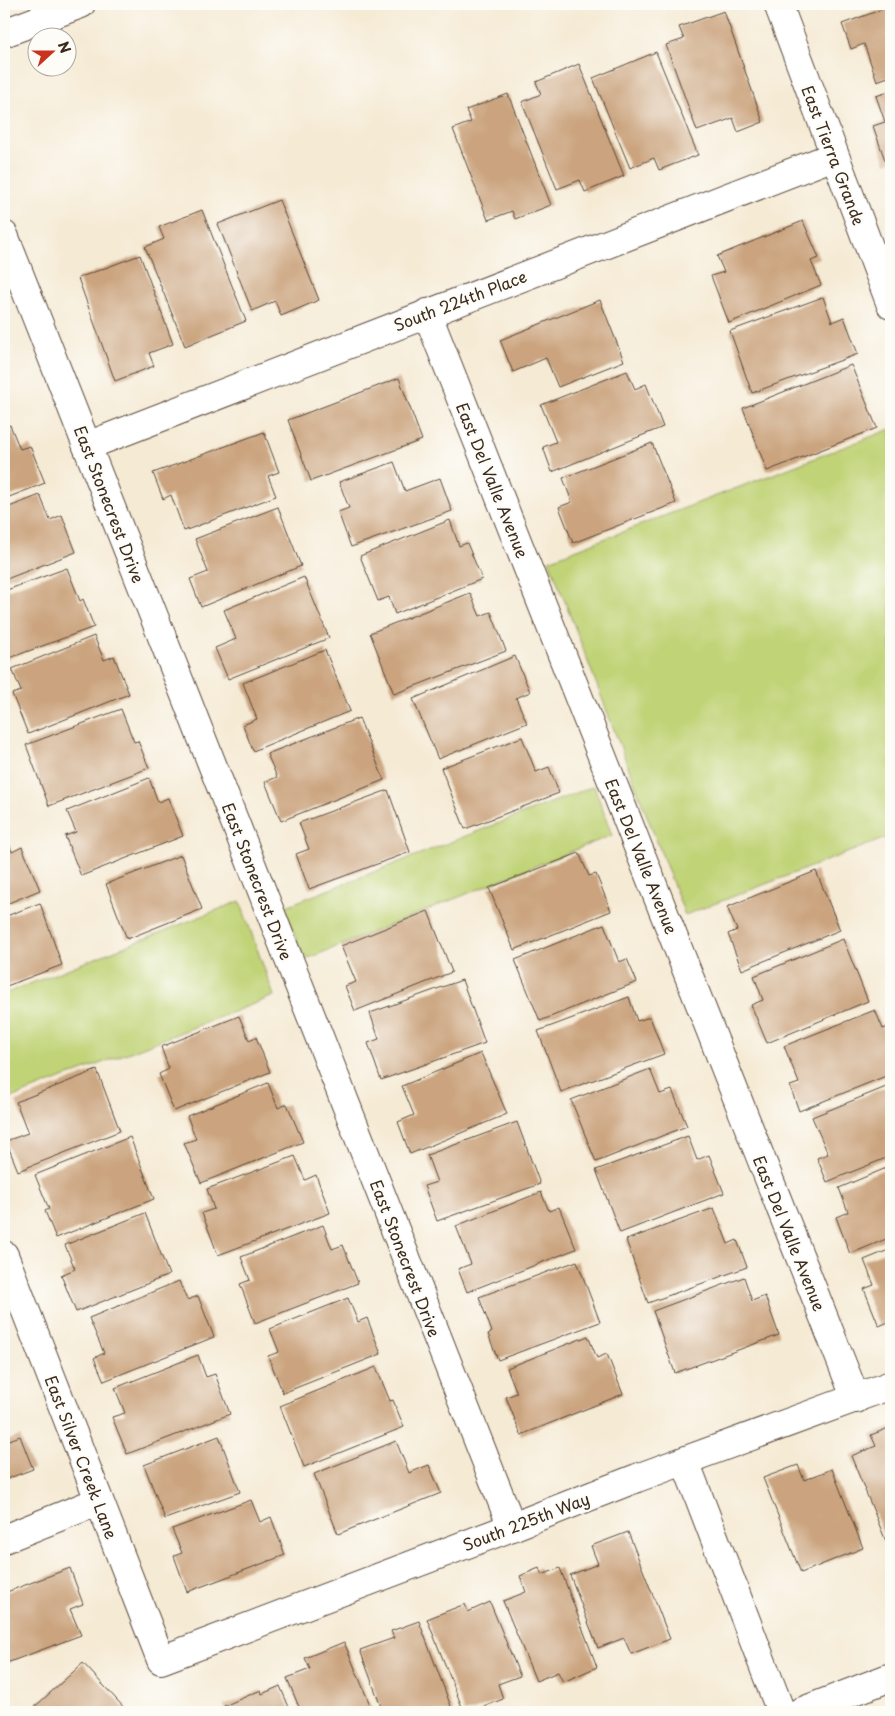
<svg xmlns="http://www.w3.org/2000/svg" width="895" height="1716" font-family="'Playpen Sans',sans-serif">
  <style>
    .green { fill: #c0d376; stroke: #7e7e4a }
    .building { fill: #cba47f }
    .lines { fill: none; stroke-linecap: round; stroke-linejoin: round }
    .minor-casing { stroke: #574739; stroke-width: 30 }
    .tertiary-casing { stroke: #574739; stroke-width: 30 }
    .minor { stroke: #fff; stroke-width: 28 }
    .tertiary { stroke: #fff; stroke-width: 28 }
    .labels { text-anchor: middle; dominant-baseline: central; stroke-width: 4; stroke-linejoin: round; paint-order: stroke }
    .street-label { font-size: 16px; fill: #3b2a1e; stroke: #fdfcf7 }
  </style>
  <rect width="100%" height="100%" fill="#fdfcf7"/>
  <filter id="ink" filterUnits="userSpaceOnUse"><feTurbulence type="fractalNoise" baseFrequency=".02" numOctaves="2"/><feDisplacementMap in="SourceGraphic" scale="10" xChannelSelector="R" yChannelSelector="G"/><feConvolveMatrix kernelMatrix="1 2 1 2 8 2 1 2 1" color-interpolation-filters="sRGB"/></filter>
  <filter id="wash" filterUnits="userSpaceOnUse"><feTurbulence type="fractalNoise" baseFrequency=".0096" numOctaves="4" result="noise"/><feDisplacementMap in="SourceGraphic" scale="20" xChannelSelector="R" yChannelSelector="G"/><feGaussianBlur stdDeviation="1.12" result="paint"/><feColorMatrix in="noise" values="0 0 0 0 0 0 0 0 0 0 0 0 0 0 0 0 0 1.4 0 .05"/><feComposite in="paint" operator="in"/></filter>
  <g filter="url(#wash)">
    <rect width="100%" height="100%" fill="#f5ead4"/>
    <g class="green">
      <polygon points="891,429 891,836 685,915 549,560"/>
      <polygon points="594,786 612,835 304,960 284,907"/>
      <polygon points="240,901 274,996 4,1101 4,994"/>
    </g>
    <g id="blocks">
      <g class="building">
        <polygon points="891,6 891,76 877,81 864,44 851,49 842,24"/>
        <polygon points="724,11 763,122 738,132 733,118 697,131 666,45 684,39 679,27"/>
        <polygon points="656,52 698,155 659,170 654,158 630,168 593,78"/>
        <polygon points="579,64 624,176 585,192 580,180 557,189 522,102 541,94 536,82"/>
        <polygon points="891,91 891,161 886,163 873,126 885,122 876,96"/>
        <polygon points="508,94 551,205 515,219 512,211 488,220 453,129 471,122 466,110"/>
        <polygon points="279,200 319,300 281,316 275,301 252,311 218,224"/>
        <polygon points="202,210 246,321 185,346 145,247 164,239 159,227"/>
        <polygon points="803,221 819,258 811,261 821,285 729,323 711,276 724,272 717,256"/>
        <polygon points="140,255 173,344 149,353 154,366 115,381 78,278"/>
        <polygon points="823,297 832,322 844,317 858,354 752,393 730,331"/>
        <polygon points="600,300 624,361 558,387 546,358 513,372 500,340"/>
        <polygon points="851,365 877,428 767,471 743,408"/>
        <polygon points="627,371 635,389 646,384 663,427 552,472 543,447 556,442 541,405"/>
        <polygon points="399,378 422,440 311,481 288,420"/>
        <polygon points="4,404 9,417 4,419"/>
        <polygon points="10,425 20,449 30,446 45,483 4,499 4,427"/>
        <polygon points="264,432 279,472 268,476 276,496 184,531 171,495 163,499 153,473"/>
        <polygon points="652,443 676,503 573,543 559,507 572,502 563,478"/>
        <polygon points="394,462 405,491 440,478 452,511 351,547 338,512 349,508 339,482"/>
        <polygon points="40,495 50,520 62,515 76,552 4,580 4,509"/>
        <polygon points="278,507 301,566 201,607 190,579 208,572 195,539"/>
        <polygon points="450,520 459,546 467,543 482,579 395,614 389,597 378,601 360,556"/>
        <polygon points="67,568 80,601 83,599 94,627 4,660 4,591"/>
        <polygon points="304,577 329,638 228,679 215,648 236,639 224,610"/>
        <polygon points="470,593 480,616 491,612 506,651 394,694 370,633"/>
        <polygon points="94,636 104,660 114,656 129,694 28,734 12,694 21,691 12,669"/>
        <polygon points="325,650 350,711 253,751 243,725 257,719 243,683"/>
        <polygon points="515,656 530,692 516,698 527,723 438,759 413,699"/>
        <polygon points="121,709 134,742 138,741 149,768 49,806 26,745"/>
        <polygon points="359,718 384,780 281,821 265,782 277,777 267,754"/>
        <polygon points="522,737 536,772 549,767 559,793 465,829 441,768"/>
        <polygon points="149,778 158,802 168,798 183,836 81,876 65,836 76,832 67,811"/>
        <polygon points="388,790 410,852 309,889 296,854 309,849 299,823"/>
        <polygon points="4,833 12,852 22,847 40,890 4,905"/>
        <polygon points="579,853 589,876 596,874 611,911 514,950 489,888"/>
        <polygon points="181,855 202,909 127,939 106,884"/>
        <polygon points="816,871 840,930 742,970 728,934 737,930 727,907"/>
        <polygon points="40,903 62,965 4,987 4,917"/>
        <polygon points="428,911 452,972 355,1011 345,986 356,982 341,946"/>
        <polygon points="604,924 619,962 627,959 637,982 540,1021 515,960"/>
        <polygon points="843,939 868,1001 767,1043 751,1005 763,1000 754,976"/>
        <polygon points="462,980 485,1043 381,1080 368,1043 379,1039 370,1013"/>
        <polygon points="629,997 637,1021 650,1017 664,1054 561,1092 538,1031"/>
        <polygon points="875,1010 883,1029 891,1026 891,1074 799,1111 790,1086 799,1083 784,1046"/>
        <polygon points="239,1016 249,1040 256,1037 270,1072 174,1111 159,1074 169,1069 161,1047"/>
        <polygon points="481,1053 507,1114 410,1154 398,1122 414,1115 402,1086"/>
        <polygon points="650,1069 660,1094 672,1090 687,1126 596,1162 571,1100"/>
        <polygon points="97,1070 120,1131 18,1171 6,1141 28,1133 16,1102"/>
        <polygon points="268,1083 278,1108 287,1104 303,1142 201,1183 184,1143 196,1139 187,1116"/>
        <polygon points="891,1085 891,1156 827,1182 817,1158 828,1154 812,1117"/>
        <polygon points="517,1122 540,1184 437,1221 424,1186 437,1182 427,1155"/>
        <polygon points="688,1136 697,1160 709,1155 724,1193 620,1233 596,1170"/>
        <polygon points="130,1137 154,1199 56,1238 45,1211 49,1209 35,1175"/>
        <polygon points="295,1156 305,1180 316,1175 330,1213 218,1255 202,1213 214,1209 207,1189"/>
        <polygon points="891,1166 891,1237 850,1254 836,1217 848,1212 839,1188"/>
        <polygon points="541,1192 549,1211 559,1207 576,1249 467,1292 458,1269 471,1264 456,1226"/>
        <polygon points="714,1208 728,1244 737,1240 747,1267 648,1303 626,1240"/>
        <polygon points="145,1213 169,1275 76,1312 61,1275 75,1269 65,1245"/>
        <polygon points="323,1225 332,1249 343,1245 358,1283 255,1323 240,1284 250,1280 241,1257"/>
        <polygon points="891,1249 891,1321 879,1326 864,1289 874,1285 864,1260"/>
        <polygon points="577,1261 600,1322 498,1360 488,1334 492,1332 479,1297"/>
        <polygon points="744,1277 752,1301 765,1296 779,1335 675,1373 653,1311"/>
        <polygon points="179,1281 187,1300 198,1296 214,1337 104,1381 94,1358 104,1353 89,1318"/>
        <polygon points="348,1298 358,1322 367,1318 381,1354 283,1393 268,1356 279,1352 270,1329"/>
        <polygon points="588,1336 597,1358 607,1354 623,1394 521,1435 506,1397 517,1393 507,1368"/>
        <polygon points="198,1355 206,1377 215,1374 230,1414 127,1454 112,1417 125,1413 115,1388"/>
        <polygon points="376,1367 390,1401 393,1400 404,1427 304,1467 280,1406"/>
        <polygon points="891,1427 891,1545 888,1546 851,1456 876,1446 871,1435"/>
        <polygon points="20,1436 33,1469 4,1480 4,1442"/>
        <polygon points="219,1436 240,1492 165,1519 144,1465"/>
        <polygon points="396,1441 409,1473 429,1465 441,1493 338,1534 314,1474"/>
        <polygon points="798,1465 804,1480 832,1469 863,1548 801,1573 763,1478"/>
        <polygon points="251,1500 260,1522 271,1517 285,1555 187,1592 174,1556 182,1553 172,1529"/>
        <polygon points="628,1532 670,1639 631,1654 624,1638 598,1648 570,1575 598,1564 591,1546"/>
        <polygon points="70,1568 83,1604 70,1609 81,1635 4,1664 4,1593"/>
        <polygon points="539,1568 542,1575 560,1568 597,1667 563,1682 558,1672 536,1681 503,1601 526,1592 520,1576"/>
        <polygon points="490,1602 520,1676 498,1684 503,1699 471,1712 464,1712 427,1619 465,1604 468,1612"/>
        <polygon points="419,1621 453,1712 383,1712 360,1650 394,1638 391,1631"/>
        <polygon points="344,1642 373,1712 301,1712 287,1678 310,1669 305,1658"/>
        <polygon points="83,1663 128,1712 29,1712"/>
        <polygon points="280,1686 291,1712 226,1712 224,1706 261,1690 262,1694"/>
      </g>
    </g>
  </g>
  <g filter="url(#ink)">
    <use href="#blocks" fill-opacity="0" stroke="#574739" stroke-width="1"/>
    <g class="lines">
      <g class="minor-casing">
        <g id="minor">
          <polyline points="778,4 891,305"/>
          <polyline points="4,235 512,1527"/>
          <polyline points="427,313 856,1399"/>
          <polyline points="87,446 834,156"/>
          <polyline points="4,1255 161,1660 512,1527 637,1478 891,1385"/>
          <polyline points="685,1461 781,1712"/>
          <polyline points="4,1539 99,1501"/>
          <polyline points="800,1712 891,1677"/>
        </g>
      </g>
      <g class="tertiary-casing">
        <polyline id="tertiary" points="4,33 81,4"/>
      </g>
      <use href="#minor" class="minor"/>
      <use href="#tertiary" class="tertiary"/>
    </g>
  </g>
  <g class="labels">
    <g class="street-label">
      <text transform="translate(834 155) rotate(69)">East Tierra Grande</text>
      <text transform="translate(460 300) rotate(-21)">South 224th Place</text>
      <text transform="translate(493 480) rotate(68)">East Del Valle Avenue</text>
      <text transform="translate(110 504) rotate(69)">East Stonecrest Drive</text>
      <text transform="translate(642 856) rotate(68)">East Del Valle Avenue</text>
      <text transform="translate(258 881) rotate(69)">East Stonecrest Drive</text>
      <text transform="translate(790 1233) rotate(68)">East Del Valle Avenue</text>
      <text transform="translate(406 1258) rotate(69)">East Stonecrest Drive</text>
      <text transform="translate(82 1457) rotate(69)">East Silver Creek Lane</text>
      <text transform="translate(526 1521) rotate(-21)">South 225th Way</text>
    </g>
  </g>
  <rect width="895" height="1716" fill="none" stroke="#fdfcf7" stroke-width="20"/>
  <g transform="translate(52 52) rotate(69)"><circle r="24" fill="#fdfcf7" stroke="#afa8a0"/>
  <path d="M0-4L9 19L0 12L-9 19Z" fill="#c8321e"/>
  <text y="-8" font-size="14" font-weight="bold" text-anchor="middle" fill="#3b2a1e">N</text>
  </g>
</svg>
